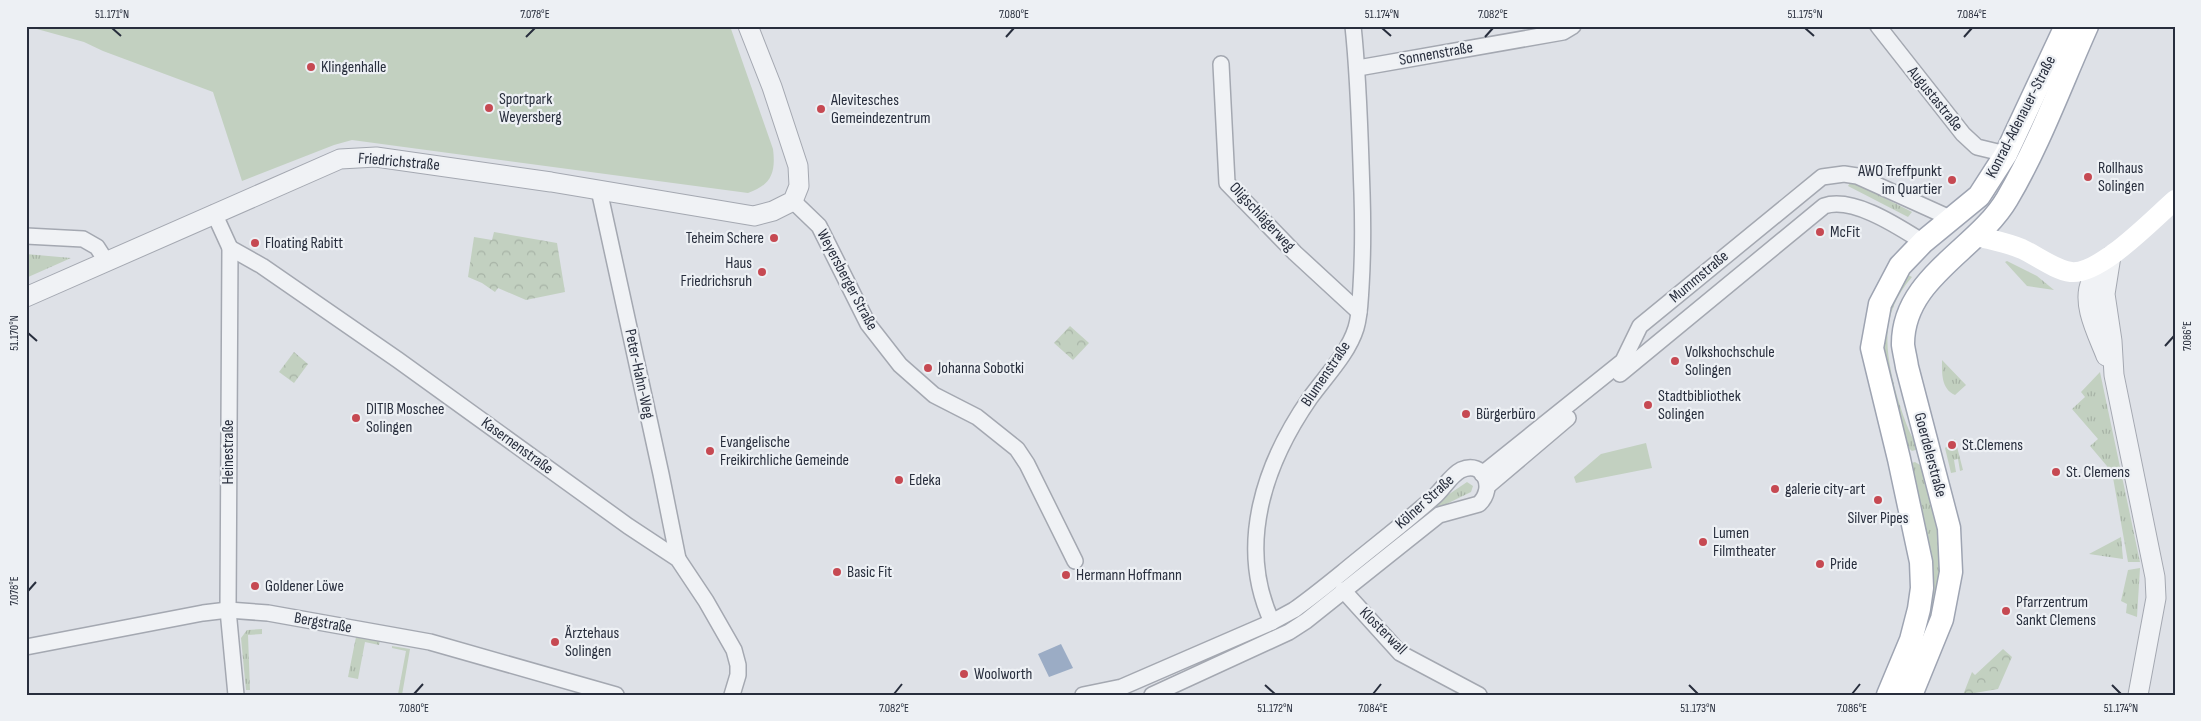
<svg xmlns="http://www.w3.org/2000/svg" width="2201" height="721" font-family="'Sofia Sans Condensed',sans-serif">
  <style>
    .grass { fill: url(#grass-tufts) }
    .park { fill: url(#park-crowns) }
    .garden { fill: #c2d0c0 }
    .water { fill: #9bacc5 }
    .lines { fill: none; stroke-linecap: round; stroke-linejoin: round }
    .minor-casing { stroke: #a4a8b1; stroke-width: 18 }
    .tertiary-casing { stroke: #a4a8b1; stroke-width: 21 }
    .primary-casing { stroke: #9ea4b2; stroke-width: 25 }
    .minor { stroke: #f0f2f5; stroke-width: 15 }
    .tertiary { stroke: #f0f2f5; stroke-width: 19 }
    .secondary { stroke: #fff; stroke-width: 20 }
    .primary { stroke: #fff; stroke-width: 22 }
    .ticks { fill: none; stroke: #282e3d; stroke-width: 2 }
    .poi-dot { fill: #c64952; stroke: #edf0f4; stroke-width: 2 }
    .labels { text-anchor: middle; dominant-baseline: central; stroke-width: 4.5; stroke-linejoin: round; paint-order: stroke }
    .street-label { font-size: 16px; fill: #282e3d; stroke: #edf0f4 }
    .poi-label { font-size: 16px; fill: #282e3d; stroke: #edf0f4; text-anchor: start }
    .neatline { fill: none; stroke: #282e3d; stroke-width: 2 }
    .ticks-label { font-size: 12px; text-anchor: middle; fill: #282e3d }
  </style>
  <defs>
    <pattern id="grass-tufts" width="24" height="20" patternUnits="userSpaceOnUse" patternTransform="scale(1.25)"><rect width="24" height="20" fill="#c2d0c0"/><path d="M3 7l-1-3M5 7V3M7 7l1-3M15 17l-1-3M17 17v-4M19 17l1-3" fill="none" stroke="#a7b3a6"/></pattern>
    <pattern id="park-crowns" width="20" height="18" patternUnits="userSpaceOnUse" patternTransform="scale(1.25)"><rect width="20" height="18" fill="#c2d0c0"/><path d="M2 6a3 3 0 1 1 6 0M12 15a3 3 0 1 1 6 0" fill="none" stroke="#a7b3a6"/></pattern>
  </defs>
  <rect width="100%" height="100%" fill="#dee1e7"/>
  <g class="grass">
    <polygon points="1851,181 1912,212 1908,217 1848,186"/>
    <polygon points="26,254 71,258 26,278"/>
    <polygon points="2007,261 2037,276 2054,290 2027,286 2005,262"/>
    <path d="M1906,274L1912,277C1879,315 1885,350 1897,396C1903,415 1908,432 1919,449L1912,451L1904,444L1882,360L1884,323Z"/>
    <path d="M1942,360L1966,385L1955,395C1941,389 1942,373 1942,360Z"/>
    <polygon points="2100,372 2140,562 2128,562 2112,472 2090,446 2098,439 2072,409 2085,397 2081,392"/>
    <polygon points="1955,439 1963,470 1960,471 1958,459 1954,460 1956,472 1951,473 1945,448"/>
    <polygon points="1915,462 1920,465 1923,464 1937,526 1941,566 1931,622 1913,656 1908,464"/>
    <polygon points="1467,482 1473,486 1471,492 1436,509 1433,505"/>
    <polygon points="2121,537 2123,559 2089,554"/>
    <polygon points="2140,568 2137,617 2126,613 2127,604 2121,601 2128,570"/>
    <polygon points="262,629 262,634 248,635 250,690 246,690 241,638 247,630"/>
    <polygon points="356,637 380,641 379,645 365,642 358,679 348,677"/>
    <polygon points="392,646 410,649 402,695 398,694 406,651 392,648"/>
  </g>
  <g class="park">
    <polygon points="494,232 557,243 565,292 526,300 498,288 495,292 482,283 468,277 474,237 492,240"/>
    <polygon points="1070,326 1089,343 1073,360 1054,343"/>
    <polygon points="294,352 308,364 294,383 279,372"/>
    <polygon points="2003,649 2012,657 1998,689 1963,695 1972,672 1975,675"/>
  </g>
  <g class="garden">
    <path d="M26,26H730L773,149C776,173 771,185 748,193L352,140L334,145L242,181L213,92L103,51L84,42Z"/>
    <polygon points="1646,443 1652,468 1576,483 1574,477 1601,454"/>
  </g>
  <polygon class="water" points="1061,644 1073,668 1049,677 1038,654"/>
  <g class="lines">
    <g class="minor-casing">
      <g id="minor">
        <polyline points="1878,26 1963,134 1977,147 2006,154"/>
        <polyline points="1221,64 1227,183 1295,253 1359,312"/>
        <polyline points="1358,68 1563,32 1573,26"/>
        <polyline points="599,190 661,474 678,559"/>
        <polyline points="793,201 819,226 868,324 900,365 934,395 977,417 1017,449 1027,464 1075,561"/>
        <polyline points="214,213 230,248 228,610 236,695"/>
        <polyline points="26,236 83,239 97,247 106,261"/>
        <polyline points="230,248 262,266 398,360 628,526 678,559 706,601 734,650 738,665 738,675 732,695"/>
        <path d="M1620,374L1824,206C1853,196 1899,227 1923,242"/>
        <polyline points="1482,474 1623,361 1640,326 1822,177 1844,174 1857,176 1950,218"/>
        <polyline points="1489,485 1568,418"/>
        <polyline points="1343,590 1400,653 1479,695"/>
        <path d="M1272,622C1236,545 1265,463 1310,398C1325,377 1348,354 1356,328C1360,315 1360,301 1361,287C1363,255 1363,224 1362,193C1360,137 1359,81 1353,26"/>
        <polyline points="26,647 203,613 228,610 268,613 430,642 616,695"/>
        <path d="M1083,695L1122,687L1272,622L1294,610C1311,598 1327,585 1343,572C1373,547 1405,523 1434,497C1443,489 1451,475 1461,470C1484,460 1496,488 1479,504L1439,515L1306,621L1289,632L1152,695"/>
      </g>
    </g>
    <g class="tertiary-casing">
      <g id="tertiary">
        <polyline points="2111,256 2105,294 2112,341 2114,375 2155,577 2156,598 2138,695"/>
        <polyline points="26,297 340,159 376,157 551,182 754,216 773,211 793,201 799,186 798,166 772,87 748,26"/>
        <path d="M2106,356C2098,335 2081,304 2091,282C2094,274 2102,267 2108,260"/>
      </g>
    </g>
    <g class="primary-casing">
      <g id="primary">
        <polyline points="1888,695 1911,640 1919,609 1922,588 1921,562 1899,459 1872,348 1880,304 1900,266 1923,242 1979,196 2006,154 2066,26"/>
        <path d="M1911,695L1942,619L1951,572L1949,528L1907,367C1906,360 1904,352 1903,345C1902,278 1977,250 2007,199C2039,145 2061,84 2087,26"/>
      </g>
    </g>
    <use href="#minor" class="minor"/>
    <use href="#tertiary" class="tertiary"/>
    <path class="secondary" d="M1977,236C1992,240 2008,243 2022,249C2037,256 2055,270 2071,272C2100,275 2153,219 2175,200"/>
    <use href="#primary" class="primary"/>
  </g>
  <path class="ticks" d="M112,28L121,36M1382,28L1391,36M1805,28L1814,36M526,37L535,28M1006,37L1014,28M1485,37L1493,28M1964,37L1972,28M28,333L37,341M2165,346L2174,336M28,591L36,582M1265,685L1275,694M1689,685L1698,694M2112,685L2121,694M414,694L423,684M894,694L902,684M1373,694L1381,684M1852,694L1860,684"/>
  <g class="poi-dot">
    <circle cx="311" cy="67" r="5"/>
    <circle cx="489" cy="108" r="5"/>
    <circle cx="821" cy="109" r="5"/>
    <circle cx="2088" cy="177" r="5"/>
    <circle cx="1952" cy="180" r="5"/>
    <circle cx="1820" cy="232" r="5"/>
    <circle cx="774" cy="238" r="5"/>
    <circle cx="255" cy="243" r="5"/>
    <circle cx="762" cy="272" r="5"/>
    <circle cx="1675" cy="361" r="5"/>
    <circle cx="928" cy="368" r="5"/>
    <circle cx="1648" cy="405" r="5"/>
    <circle cx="1466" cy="414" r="5"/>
    <circle cx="356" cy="418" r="5"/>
    <circle cx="1952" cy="445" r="5"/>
    <circle cx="710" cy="451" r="5"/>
    <circle cx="2056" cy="472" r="5"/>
    <circle cx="899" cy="480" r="5"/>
    <circle cx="1775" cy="489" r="5"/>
    <circle cx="1878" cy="500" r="5"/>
    <circle cx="1703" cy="542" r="5"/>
    <circle cx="1820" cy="564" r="5"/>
    <circle cx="837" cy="572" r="5"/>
    <circle cx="1066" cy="575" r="5"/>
    <circle cx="255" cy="586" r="5"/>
    <circle cx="2006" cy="611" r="5"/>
    <circle cx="555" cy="642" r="5"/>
    <circle cx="964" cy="674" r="5"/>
  </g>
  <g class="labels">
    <g class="street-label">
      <text transform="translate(1436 54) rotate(-10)">Sonnenstraße</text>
      <text transform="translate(1935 99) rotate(51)">Augustastraße</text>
      <text transform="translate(2021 117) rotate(-63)">Konrad-Adenauer-Straße</text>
      <text transform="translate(399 162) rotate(5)">Friedrichstraße</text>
      <text transform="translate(1262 217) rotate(47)">Oligschlägerweg</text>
      <text transform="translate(1699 277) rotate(-40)">Mummstraße</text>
      <text transform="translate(847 280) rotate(62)">Weyersberger Straße</text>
      <text transform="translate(639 374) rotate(78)">Peter-Hahn-Weg</text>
      <text transform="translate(1326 374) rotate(-56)">Blumenstraße</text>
      <text transform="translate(517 446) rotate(36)">Kasernenstraße</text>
      <text transform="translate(228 452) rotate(-90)">Heinestraße</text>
      <text transform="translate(1930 455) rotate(75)">Goerdelerstraße</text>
      <text transform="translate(1425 502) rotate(-42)">Kölner Straße</text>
      <text transform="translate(323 623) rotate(10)">Bergstraße</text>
      <text transform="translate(1383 631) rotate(45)">Klosterwall</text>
    </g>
    <g class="poi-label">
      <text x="321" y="67">Klingenhalle</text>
      <text x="499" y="99">Sportpark<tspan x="499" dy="18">Weyersberg</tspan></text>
      <text x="831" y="100">Alevitesches<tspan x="831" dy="18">Gemeindezentrum</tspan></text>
      <text x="2098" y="168">Rollhaus<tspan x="2098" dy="18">Solingen</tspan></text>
      <text x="1942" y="171" text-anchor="end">AWO Treffpunkt<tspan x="1942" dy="18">im Quartier</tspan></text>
      <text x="1830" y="232">McFit</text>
      <text x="764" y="238" text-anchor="end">Teheim Schere</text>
      <text x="265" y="243">Floating Rabitt</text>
      <text x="752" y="263" text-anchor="end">Haus<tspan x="752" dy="18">Friedrichsruh</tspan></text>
      <text x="1685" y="352">Volkshochschule<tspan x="1685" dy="18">Solingen</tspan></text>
      <text x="938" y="368">Johanna Sobotki</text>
      <text x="1658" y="396">Stadtbibliothek<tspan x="1658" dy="18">Solingen</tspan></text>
      <text x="366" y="409">DITIB Moschee<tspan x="366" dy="18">Solingen</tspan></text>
      <text x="1476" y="414">Bürgerbüro</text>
      <text x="720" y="442">Evangelische<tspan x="720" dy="18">Freikirchliche Gemeinde</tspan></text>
      <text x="1962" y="445">St.Clemens</text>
      <text x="2066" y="472">St. Clemens</text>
      <text x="909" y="480">Edeka</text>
      <text x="1785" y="489">galerie city-art</text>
      <text x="1878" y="518" text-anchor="middle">Silver Pipes</text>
      <text x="1713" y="533">Lumen<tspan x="1713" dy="18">Filmtheater</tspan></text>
      <text x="1830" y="564">Pride</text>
      <text x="847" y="572">Basic Fit</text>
      <text x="1076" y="575">Hermann Hoffmann</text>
      <text x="265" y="586">Goldener Löwe</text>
      <text x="2016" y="602">Pfarrzentrum<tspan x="2016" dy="18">Sankt Clemens</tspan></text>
      <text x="565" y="633">Ärztehaus<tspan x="565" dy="18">Solingen</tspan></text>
      <text x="974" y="674">Woolworth</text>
    </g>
  </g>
  <rect width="2201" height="721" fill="none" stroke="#edf0f4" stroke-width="55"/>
  <rect x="28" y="28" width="2146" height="666" class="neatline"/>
  <g class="ticks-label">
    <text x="112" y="18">51.171°N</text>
    <text x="535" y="18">7.078°E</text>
    <text x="1014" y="18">7.080°E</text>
    <text x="1382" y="18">51.174°N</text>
    <text x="1493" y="18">7.082°E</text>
    <text x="1805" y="18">51.175°N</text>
    <text x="1972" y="18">7.084°E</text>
    <text transform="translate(14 333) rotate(-90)" y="4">51.170°N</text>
    <text transform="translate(2187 336) rotate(-90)" y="4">7.086°E</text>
    <text transform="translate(14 591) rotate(-90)" y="4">7.078°E</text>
    <text x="414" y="712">7.080°E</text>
    <text x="894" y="712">7.082°E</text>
    <text x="1275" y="712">51.172°N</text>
    <text x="1373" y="712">7.084°E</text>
    <text x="1698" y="712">51.173°N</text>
    <text x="1852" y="712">7.086°E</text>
    <text x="2121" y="712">51.174°N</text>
  </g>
</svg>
